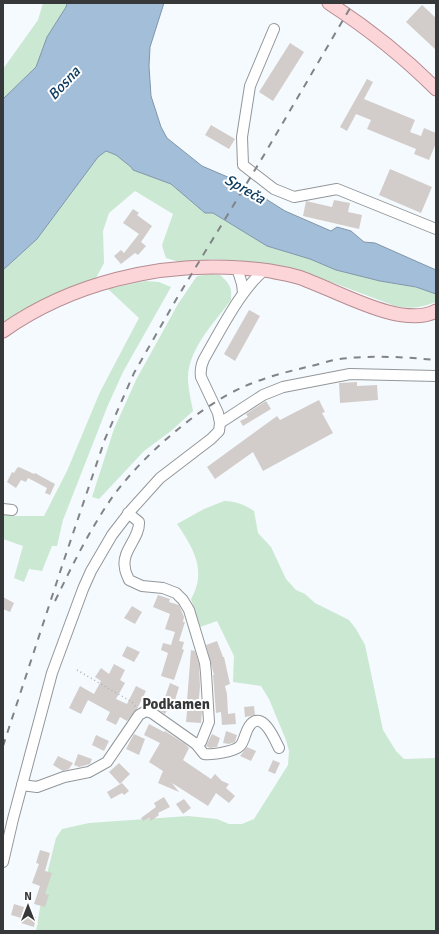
<svg xmlns="http://www.w3.org/2000/svg" width="439" height="934" font-family="Signika,sans-serif">
  <style>
    .green { fill: #cbe8d2 }
    .water { fill: #a2bed9; stroke: #8296a9 }
    .building { fill: #d2cdca }
    .lines { fill: none; stroke-linecap: round; stroke-linejoin: round }
    .minor-casing { stroke: #93979a; stroke-width: 12 }
    .major-casing { stroke: #b58c91; stroke-width: 15 }
    .path { stroke: #afb2b5; stroke-width: 1.5; stroke-dasharray: 1 3; stroke-linecap: butt }
    .minor { stroke: #fff; stroke-width: 10 }
    .major { stroke: #fcd5d9; stroke-width: 13 }
    .rail { stroke: #818486; stroke-width: 2; stroke-dasharray: 7 7; stroke-linecap: butt }
    .labels { text-anchor: middle; dominant-baseline: central; stroke-width: 4; stroke-linejoin: round; paint-order: stroke }
    .water-label { font-size: 15px; font-style: italic; fill: #0e3c60; stroke: #fff }
    .neighbourhood-label { font-size: 15px; font-weight: bold; fill: #363839; stroke: #fff }
  </style>
  <rect width="100%" height="100%" fill="#f5fafe"/>
  <g class="green">
    <polygon points="43,3 67,3 66,7 47,37 36,67 3,99 3,69 38,20"/>
    <path d="M106,151L116,155L131,167L133,170L171,184L205,213H213L267,246L310,259L336,270L380,281L416,287L436,294V302C419,308 413,309 395,306L310,274L289,269L244,261L212,259L186,264L166,258L164,252L162,245L173,214L135,191L109,213L103,231L104,263L96,278L53,295L11,317L3,323V270L37,239L98,157Z"/>
    <path d="M211,274L220,275C230,284 232,287 231,300C214,323 189,348 188,377C188,388 191,400 193,411L171,431L144,451L99,499L92,497L114,429L136,380L178,304L197,276Z"/>
    <polygon points="145,281 159,282 171,287 123,372 108,405 63,520 57,546 52,546 42,571 29,569 24,582 14,578 23,546 3,539 3,513 13,516 44,516 67,471 100,392 139,318 108,289"/>
    <path d="M224,501C236,501 245,505 254,511L258,533L271,547L286,579L296,590L305,594L315,603L349,620L356,629L365,645L383,730L396,751L404,759L436,758V931H36L43,890L56,838L62,829L89,823L188,816L217,819L229,824H242L254,819L288,765L289,751L286,740L269,699L261,686L233,682L234,656L217,621L200,627L191,599C207,571 194,549 177,524L204,509Z"/>
  </g>
  <polygon class="water" points="67,3 164,3 150,47 149,66 151,96 161,127 167,138 202,166 230,178 258,194 285,211 331,231 337,227 351,231 364,242 375,243 436,270 436,294 416,287 380,281 336,270 310,259 267,246 213,213 205,213 171,184 133,170 131,167 116,155 106,151 98,157 37,239 3,270 3,99 36,67 47,37 66,7"/>
  <g class="building">
    <polygon points="422,5 436,18 436,50 406,22"/>
    <polygon points="290,43 304,52 273,101 259,92"/>
    <polygon points="367,79 373,82 364,99 415,120 410,132 421,136 424,128 436,133 436,143 429,160 414,154 416,149 367,129 371,120 356,114 347,131 340,127"/>
    <polygon points="211,125 235,139 229,149 205,135"/>
    <polygon points="390,169 432,187 421,213 379,195"/>
    <polygon points="334,200 350,203 348,212 362,215 359,229 303,216 306,201 332,207"/>
    <polygon points="133,209 139,213 137,215 152,226 141,242 146,246 138,255 135,253 121,264 114,256 121,250 124,253 139,234 123,223"/>
    <polygon points="249,310 260,316 235,361 224,354"/>
    <polygon points="357,382 357,386 377,385 378,400 340,403 339,383"/>
    <polygon points="319,400 325,412 322,413 333,433 263,471 253,452 215,479 207,467 277,416 280,420"/>
    <polygon points="266,401 271,409 243,426 240,421 248,417 246,414"/>
    <polygon points="19,467 34,474 35,473 55,484 50,495 45,493 47,488 28,478 26,482 21,480 16,488 7,482 12,472 14,473 17,468"/>
    <polygon points="158,595 170,599 169,602 179,605 184,617 183,622 185,622 179,641 184,642 182,649 184,650 174,680 161,676 168,653 161,650 163,643 171,645 175,632 165,629 170,614 153,607"/>
    <polygon points="3,597 14,603 10,612 3,609"/>
    <polygon points="132,606 142,612 135,624 124,618"/>
    <polygon points="217,641 223,657 224,657 230,684 225,686 227,694 228,714 235,713 236,724 222,725 221,712 216,713 213,675 214,675 206,645"/>
    <polygon points="127,646 140,652 134,662 122,656"/>
    <polygon points="191,650 195,651 199,664 200,686 198,710 202,711 201,723 186,722 188,701 187,701"/>
    <polygon points="114,664 125,670 120,680 125,683 116,699 127,704 136,686 146,691 137,709 127,721 120,717 116,725 106,720 110,712 88,700 81,714 69,708 80,686 94,694 101,681 95,677 101,668 109,674"/>
    <polygon points="170,683 179,687 175,700 173,699 165,714 154,707 157,700 163,703"/>
    <polygon points="254,706 255,715 245,717 244,707"/>
    <polygon points="149,724 164,732 165,731 185,744 189,748 183,760 211,779 215,774 222,781 229,784 226,788 235,796 229,803 216,793 208,806 172,783 179,792 158,783 163,771 149,762 160,743 144,735"/>
    <polygon points="226,731 237,735 235,742 229,744 223,743"/>
    <polygon points="134,734 145,739 139,755 126,749"/>
    <polygon points="212,734 220,738 217,747 210,748 206,746"/>
    <polygon points="96,735 109,741 104,751 92,745"/>
    <polygon points="247,747 256,751 251,761 240,756"/>
    <polygon points="78,754 92,759 90,764 79,767 74,765"/>
    <polygon points="58,756 73,763 69,769 63,771 53,765"/>
    <polygon points="273,760 280,763 275,774 268,771"/>
    <polygon points="119,763 130,774 120,784 109,772"/>
    <polygon points="122,783 129,791 124,795 122,793 111,799 107,792"/>
    <polygon points="164,797 170,807 158,813 159,815 151,821 149,818 143,821 141,818 156,807 154,803"/>
    <polygon points="184,799 191,808 183,814 176,804"/>
    <polygon points="40,850 50,853 45,871 52,873 45,894 49,895 45,907 34,904 40,886 32,883 39,864 36,863"/>
    <polygon points="14,904 24,907 21,918 11,915"/>
    <polygon points="24,913 36,917 34,927 21,923"/>
  </g>
  <g class="lines">
    <g class="minor-casing">
      <g id="minor">
        <polyline points="274,29 250,86 242,137 243,165 274,189 294,197 337,189 436,229"/>
        <polyline points="237,268 242,284 243,293"/>
        <polyline points="220,423 263,395 283,387 350,374 436,376"/>
        <polyline points="3,509 12,510"/>
        <path d="M196,744L204,754C211,755 234,752 240,746C245,741 245,730 251,724C263,711 275,740 279,748"/>
        <path d="M22,785L37,787L64,777L89,772L107,762L139,715L146,711L152,713L196,744L201,742L209,722L206,673L205,663L189,610L183,600L176,593L163,588L142,586L129,580C128,577 125,572 125,568C121,551 140,538 139,522L128,513"/>
        <path d="M3,862L13,819L52,673L83,589L91,571L112,535L132,509L160,478L211,439L219,431L220,423L218,413L201,377C200,370 201,365 204,359C219,333 242,287 265,270"/>
      </g>
    </g>
    <g class="major-casing">
      <g id="major">
        <path d="M329,3C369,29 402,55 436,89"/>
        <path d="M3,331C71,283 159,262 241,268C252,269 264,269 275,272C282,273 291,275 298,277C333,288 401,330 436,311"/>
      </g>
    </g>
    <polyline class="path" points="77,670 132,702 136,707"/>
    <use href="#minor" class="minor"/>
    <use href="#major" class="major"/>
    <g class="rail">
      <path d="M55,601C71,568 87,535 107,505C135,462 196,408 243,387C263,378 286,372 307,367C317,365 328,361 339,359C372,355 404,357 436,360"/>
      <polyline points="3,746 64,560 105,439 134,373 177,298 264,155 353,3"/>
    </g>
  </g>
  <g class="labels">
    <g class="water-label">
      <text transform="translate(64 83) rotate(-47)">Bosna</text>
      <text transform="translate(245 189) rotate(30)">Spreča</text>
    </g>
    <g class="neighbourhood-label">
      <text x="176" y="704">Podkamen</text>
    </g>
  </g>
  <rect width="439" height="934" fill="none" stroke="#363839" stroke-width="8"/>
  <g transform="translate(28 906)" stroke="#ffffff" stroke-width="3" paint-order="stroke">
  <path d="M0-3L7 15L0 10L-7 15Z" fill="#363839"/>
  <text y="-6" font-size="11" font-weight="bold" text-anchor="middle" fill="#363839">N</text>
  </g>
</svg>
